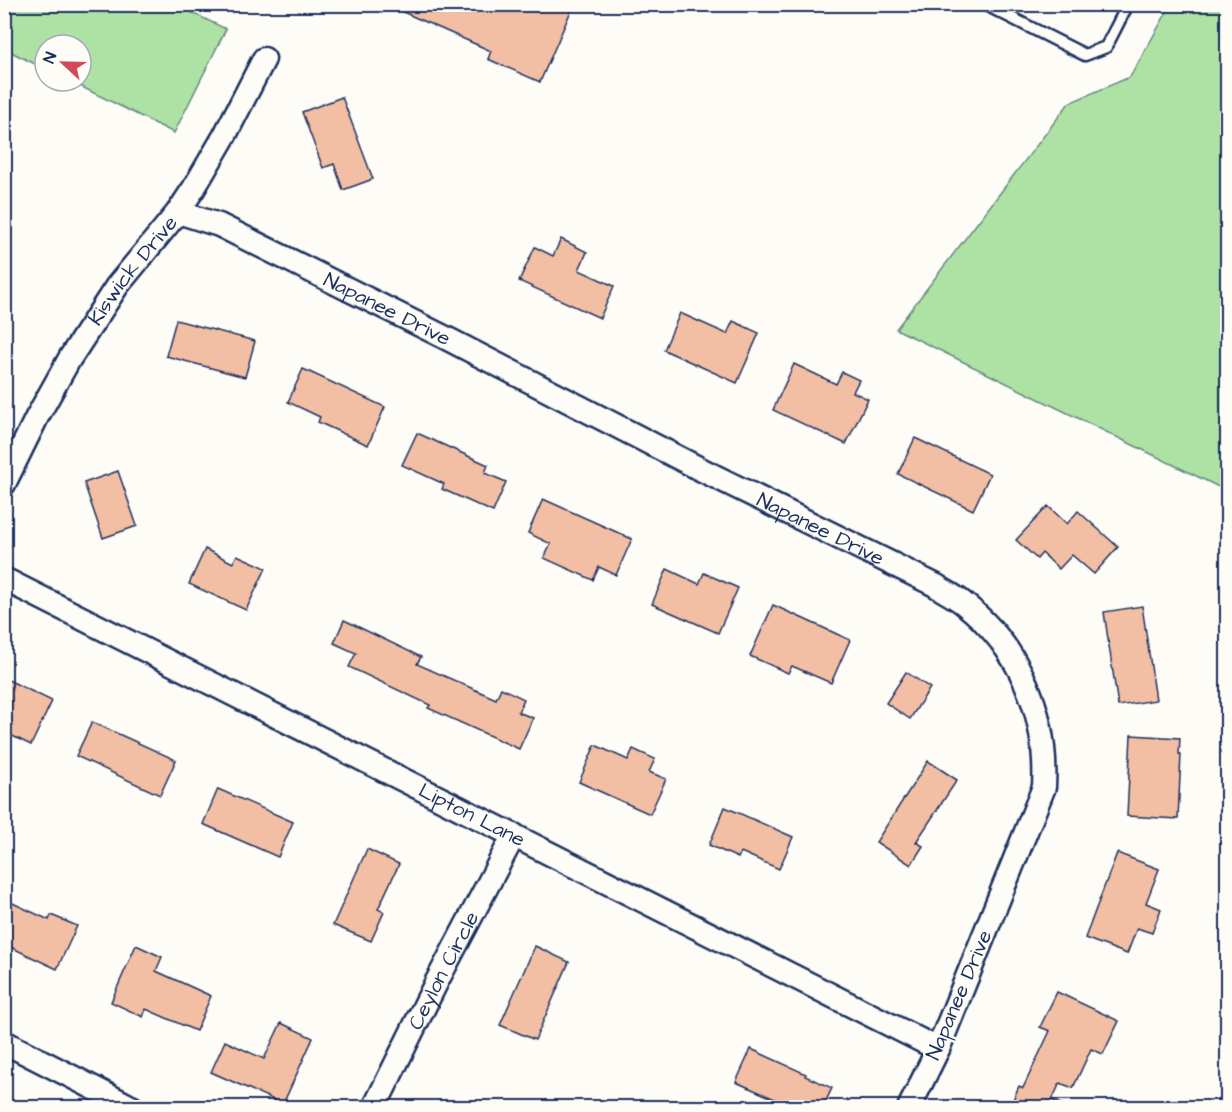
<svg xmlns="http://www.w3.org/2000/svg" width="1232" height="1112" font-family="'Architects Daughter',sans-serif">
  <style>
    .green { fill: #aee2a4; stroke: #648881; stroke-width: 1.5 }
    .building { fill: #f3bfa4; stroke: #1b2f5e; stroke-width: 1.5 }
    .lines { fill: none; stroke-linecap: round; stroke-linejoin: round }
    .service-casing { stroke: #1b2f5e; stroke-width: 15 }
    .minor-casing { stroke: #1b2f5e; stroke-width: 27 }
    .service { stroke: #fdfcf7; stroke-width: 10 }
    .minor { stroke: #fdfcf7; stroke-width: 22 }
    .labels { text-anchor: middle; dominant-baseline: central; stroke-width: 4.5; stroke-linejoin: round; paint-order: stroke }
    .street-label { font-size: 21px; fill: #1b2f5e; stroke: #fdfcf7 }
  </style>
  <rect width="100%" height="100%" fill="#fdfcf7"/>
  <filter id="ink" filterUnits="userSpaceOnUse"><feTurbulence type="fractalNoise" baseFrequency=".0167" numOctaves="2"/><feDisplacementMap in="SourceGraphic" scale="12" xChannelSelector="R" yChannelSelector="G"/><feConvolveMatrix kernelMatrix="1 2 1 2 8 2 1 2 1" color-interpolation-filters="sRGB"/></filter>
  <g filter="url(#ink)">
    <g class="green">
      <polygon points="4,5 176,5 226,29 174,133 70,81 81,81 81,45 45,45 45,69 5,49"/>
      <polygon points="1171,5 1227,5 1227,491 896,329 1069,103 1130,77"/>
    </g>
    <g class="building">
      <polygon points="385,4 574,4 540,82 488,59 491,51"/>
      <polygon points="342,97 373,179 343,190 334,164 323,168 302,112"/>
      <polygon points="561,239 587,252 579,270 614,286 600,318 519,281 535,247 553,256"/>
      <polygon points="680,313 727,334 733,321 759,333 737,383 664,350"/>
      <polygon points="176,320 255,341 245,377 166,356"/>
      <polygon points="794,364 836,384 842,372 859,380 853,392 868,399 846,444 773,410"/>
      <polygon points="303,369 385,407 368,445 318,422 320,417 288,402"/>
      <polygon points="417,433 488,465 485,473 506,482 493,512 442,489 444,484 402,465"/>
      <polygon points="915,438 990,474 973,510 898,474"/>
      <polygon points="118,471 137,526 103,538 84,483"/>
      <polygon points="543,499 632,539 616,575 599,567 593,580 544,558 551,544 528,533"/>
      <polygon points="1048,506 1067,524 1078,511 1118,547 1094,574 1072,555 1059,569 1042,553 1037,559 1016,540"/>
      <polygon points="205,549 233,563 237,555 266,568 246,610 189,584"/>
      <polygon points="667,569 699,584 704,573 738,588 718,633 652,604"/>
      <polygon points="773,605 850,640 831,683 792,666 788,673 750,656"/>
      <polygon points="1142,606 1156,700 1118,706 1104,612"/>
      <polygon points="344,620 421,657 417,664 496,699 501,688 524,699 518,712 533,718 519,749 428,708 430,705 349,667 356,653 334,643"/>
      <polygon points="906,672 930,688 910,719 886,703"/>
      <polygon points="4,678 52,701 31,745 4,732"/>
      <polygon points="92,722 176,760 160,795 76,756"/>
      <polygon points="1131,735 1180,738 1179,754 1181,754 1178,819 1127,816"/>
      <polygon points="595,745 628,760 633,749 655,759 649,772 666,779 650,814 579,782"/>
      <polygon points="928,761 957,780 916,842 923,846 911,865 876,842"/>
      <polygon points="218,789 293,822 278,857 203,824"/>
      <polygon points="725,807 793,837 779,869 741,852 738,858 709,845"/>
      <polygon points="367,849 399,864 378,909 384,912 371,941 333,925"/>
      <polygon points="1117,853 1159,869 1146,903 1161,909 1152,933 1137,928 1127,954 1085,938"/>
      <polygon points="4,899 49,920 51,915 77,926 57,969 4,944"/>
      <polygon points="136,945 162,957 156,971 211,996 196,1031 146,1009 143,1017 111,1002"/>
      <polygon points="535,946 569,962 535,1040 500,1025"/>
      <polygon points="1057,992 1119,1021 1103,1054 1091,1049 1073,1088 1060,1083 1052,1100 1068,1107 1010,1107 1019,1086 1023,1088 1050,1031 1040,1027"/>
      <polygon points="281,1023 313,1038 283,1104 211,1072 225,1041 264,1059"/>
      <polygon points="751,1049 806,1074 805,1076 832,1088 823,1107 793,1107 736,1082"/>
    </g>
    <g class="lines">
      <g class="service-casing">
        <polyline id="service" points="984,4 1085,55 1106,47 1128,4"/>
      </g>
      <g class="minor-casing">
        <g id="minor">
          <path id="s1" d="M178,212L219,225L446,338L704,471L935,585C944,591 954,596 962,602C1020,647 1048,715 1044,787L938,1049L909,1108"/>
          <path id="s2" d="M4,484L37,417L70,358L117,286L178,212L194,188L225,135L264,59"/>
          <path id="s3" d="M4,579L938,1049"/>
          <polyline points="4,1042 133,1108"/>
          <path id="s4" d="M374,1108L437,981L514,835"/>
        </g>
      </g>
      <use href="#service" class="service"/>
      <use href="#minor" class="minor"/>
    </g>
  </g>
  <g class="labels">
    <g class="street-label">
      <text stroke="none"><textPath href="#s2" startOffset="250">Kiswick Drive</textPath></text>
      <text stroke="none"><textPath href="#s1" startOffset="231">Napanee Drive</textPath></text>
      <text stroke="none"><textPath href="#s1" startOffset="717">Napanee Drive</textPath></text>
      <text stroke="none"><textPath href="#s3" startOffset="524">Lipton Lane</textPath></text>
      <text stroke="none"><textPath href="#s4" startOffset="154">Ceylon Circle</textPath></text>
      <text transform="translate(959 995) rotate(-67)">Napanee Drive</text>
    </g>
  </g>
  <rect width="1232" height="1112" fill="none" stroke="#fdfcf7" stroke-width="24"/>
  <rect x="12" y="12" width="1208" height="1088" fill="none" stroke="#1b2f5e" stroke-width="2" filter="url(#ink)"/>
  <g transform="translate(63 63) rotate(292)"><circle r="28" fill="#fdfcf7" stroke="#a3aaba" stroke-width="1.5"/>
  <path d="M0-4.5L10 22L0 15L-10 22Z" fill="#d1495b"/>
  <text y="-9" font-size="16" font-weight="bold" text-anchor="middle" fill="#1b2f5e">N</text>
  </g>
</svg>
